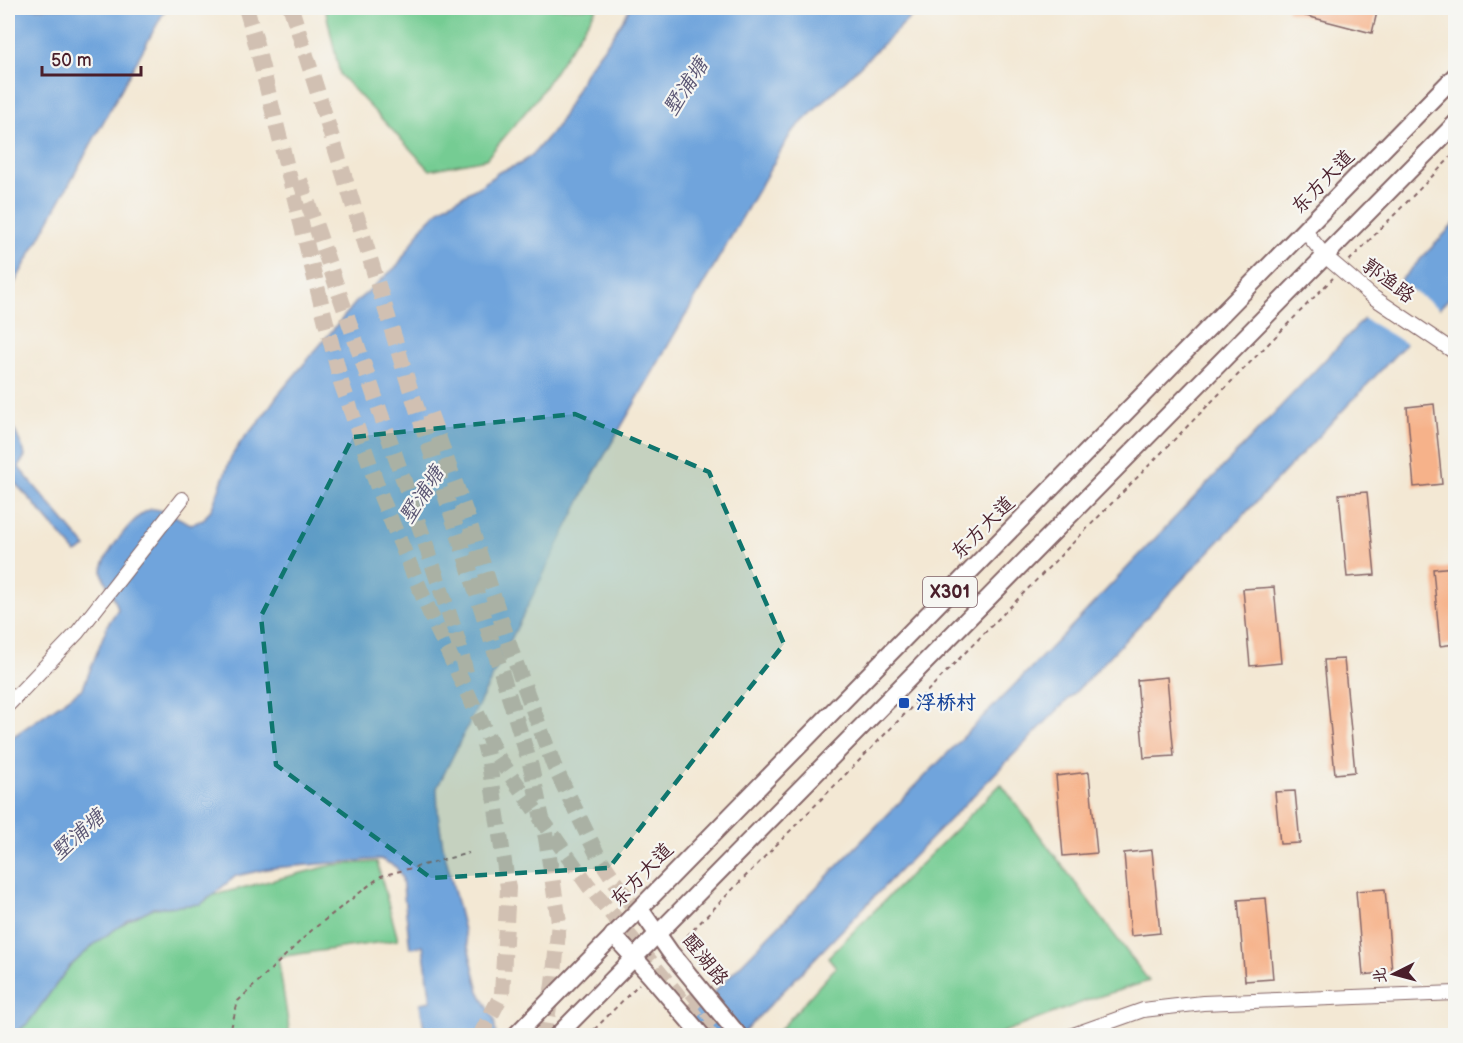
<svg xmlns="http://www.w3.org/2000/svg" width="1463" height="1043" font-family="'Balsamiq Sans','LXGW WenKai TC',sans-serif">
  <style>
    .green { fill: #74cc93; stroke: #5f765f; stroke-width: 1.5 }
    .water { fill: #6fa4dc; stroke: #5c6284; stroke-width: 1.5 }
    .pier { fill: #f3e8d4 }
    .building { fill: #f6b28a }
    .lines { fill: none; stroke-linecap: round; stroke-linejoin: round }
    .major-tunnel { stroke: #d1c0b2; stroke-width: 16; stroke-dasharray: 16 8; stroke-linecap: butt }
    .minor-casing { stroke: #856566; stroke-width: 16 }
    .major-casing { stroke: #856566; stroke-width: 20 }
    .path { stroke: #856566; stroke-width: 2; stroke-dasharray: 4.5 4.5; stroke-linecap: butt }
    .minor { stroke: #fff; stroke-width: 14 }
    .major { stroke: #fff; stroke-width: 16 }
    .marked { fill: #0f766e; fill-opacity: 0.2; stroke: #0f766e; stroke-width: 4.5; stroke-dasharray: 12 8; stroke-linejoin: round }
    .transit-dot { fill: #1a4fb4; stroke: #f6f6f2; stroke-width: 2 }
    .labels { text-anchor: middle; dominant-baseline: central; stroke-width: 4.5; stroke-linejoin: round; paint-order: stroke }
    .shield { fill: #f6f6f2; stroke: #7e6067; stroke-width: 1.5 }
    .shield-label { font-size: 18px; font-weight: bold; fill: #4a1f2b }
    .street-label { font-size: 20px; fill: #4a1f2b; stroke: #f6f6f2 }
    .transit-label { font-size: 20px; font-weight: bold; fill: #164399; stroke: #f6f6f2; text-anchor: start }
    .water-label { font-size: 21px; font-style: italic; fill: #595472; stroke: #f6f6f2 }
  </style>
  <rect width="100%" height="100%" fill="#f6f6f2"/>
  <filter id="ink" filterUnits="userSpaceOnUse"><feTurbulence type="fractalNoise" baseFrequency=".0167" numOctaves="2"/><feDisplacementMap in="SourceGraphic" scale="12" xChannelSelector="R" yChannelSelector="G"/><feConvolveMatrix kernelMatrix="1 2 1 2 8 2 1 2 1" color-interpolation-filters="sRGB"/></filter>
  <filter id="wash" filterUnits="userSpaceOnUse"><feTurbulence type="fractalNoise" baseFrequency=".008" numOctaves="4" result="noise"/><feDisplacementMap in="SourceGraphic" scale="24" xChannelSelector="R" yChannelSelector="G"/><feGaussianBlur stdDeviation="1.35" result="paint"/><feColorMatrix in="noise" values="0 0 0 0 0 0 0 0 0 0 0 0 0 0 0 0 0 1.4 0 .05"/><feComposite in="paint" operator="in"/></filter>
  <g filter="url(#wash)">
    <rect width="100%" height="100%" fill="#f3e8d4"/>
    <g class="green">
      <polygon points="325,8 597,8 538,97 486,159 430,170 340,75"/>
      <polygon points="1001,784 1149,981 1091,999 996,1035 778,1035 777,1033 836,967 828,957"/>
      <polygon points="377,862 398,940 278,957 290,1035 12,1036 28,1023 69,967 98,941 129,920 153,908 201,904 214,895 333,865"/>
    </g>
    <g class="water">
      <polygon points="8,8 166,8 8,295"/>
      <path d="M630,8H920L791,133L592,477L437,788L438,813L443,846L479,991L494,1019L496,1035H425L420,1003L431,1001L423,946L410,948L402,878L396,867L381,859L272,868L236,876L201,904L153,908L129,920L98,941L69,967L28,1023L12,1035L8,1036V740L83,688L108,624L118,609C116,597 102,580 102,571C102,556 138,509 153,509C165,509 181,520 191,524L203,520L212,508L231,457L242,440L259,422L277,396L357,301L397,266L424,225L441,208L482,185L499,172L520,164L533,154L558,125L587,70L614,34Z"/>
      <polygon points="1455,223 1455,292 1094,673 900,870 741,1035 671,1036 1070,628"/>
      <polygon points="8,416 24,451 25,456 19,466 20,469 86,547 76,553 30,499 8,476"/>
    </g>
    <polygon class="pier" points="1398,280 1442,311 1409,345 1361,317"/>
    <g id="blocks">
      <g class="building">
        <polygon points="1288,8 1378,8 1372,33 1287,11"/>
        <polygon points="1434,404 1442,484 1414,487 1407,407"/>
        <polygon points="1367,492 1375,575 1347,577 1339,494"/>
        <polygon points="1455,567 1455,644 1440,646 1433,569"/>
        <polygon points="1274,587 1281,663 1250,666 1243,589"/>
        <polygon points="1344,659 1355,772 1335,774 1324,660"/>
        <polygon points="1167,677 1174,756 1144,758 1137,680"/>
        <polygon points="1089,772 1097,853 1063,856 1056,776"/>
        <polygon points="1295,791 1300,843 1280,844 1275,792"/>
        <polygon points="1152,850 1160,933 1131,936 1124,853"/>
        <polygon points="1385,889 1392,972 1363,975 1356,891"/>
        <polygon points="1266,898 1273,979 1245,981 1238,900"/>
      </g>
    </g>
  </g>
  <g filter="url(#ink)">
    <use href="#blocks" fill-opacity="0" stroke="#856566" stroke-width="1.5"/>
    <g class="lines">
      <g class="major-tunnel">
        <polyline points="246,8 256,41"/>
        <polyline points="291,8 359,223 407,379 462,546 531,767 546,838 559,922 553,984 544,1036"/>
        <polyline points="253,32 341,382 382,499 433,620 497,756 588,885 711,1036"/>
        <polyline points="300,180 428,551 458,641 466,673"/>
        <polyline points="430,414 468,519 512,653 554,766 598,856 643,922"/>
        <polyline points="692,992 728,1036"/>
        <polyline points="480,1036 502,994 508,888 489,763 484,744"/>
      </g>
      <g class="minor-casing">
        <g id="minor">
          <polyline points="1305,231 1325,256 1373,297 1456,353"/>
          <polyline points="8,705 77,633 182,499"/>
          <polyline points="1070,1036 1143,1010 1203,1003 1456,993"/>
        </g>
      </g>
      <g class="major-casing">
        <g id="major">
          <polyline points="640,909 670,952 739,1036"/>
          <polyline points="613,935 649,974 702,1036"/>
          <polyline points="515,1036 1456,75"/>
          <polyline points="557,1036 1456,123"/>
        </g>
      </g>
      <g class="path">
        <polyline points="1349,261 1456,152"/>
        <polyline points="681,942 1333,278"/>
        <polyline points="229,1036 238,1001 312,930 381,876 469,853"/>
        <polyline points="588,1036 639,984"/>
      </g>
      <use href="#minor" class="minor"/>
      <use href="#major" class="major"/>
    </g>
  </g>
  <path class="marked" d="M575,414L709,472L784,644L609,868L431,878L276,765L261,616L353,437Z"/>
  <rect class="transit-dot" x="898" y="697" width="12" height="12" rx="3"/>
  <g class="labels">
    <rect class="shield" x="923" y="577" width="54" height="30" rx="4.5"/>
    <g class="shield-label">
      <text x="950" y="592">X301</text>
    </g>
    <g class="street-label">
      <text transform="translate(1323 182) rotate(-46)">东方大道</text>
      <text transform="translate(1388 281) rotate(37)">郭渔路</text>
      <text transform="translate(983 528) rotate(-45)">东方大道</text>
      <text transform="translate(642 875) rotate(-46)">东方大道</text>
      <text transform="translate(705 960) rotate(51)">醒湖路</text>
    </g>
    <g class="transit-label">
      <text x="916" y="703">浮桥村</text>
    </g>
    <g class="water-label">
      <text transform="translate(686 87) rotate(-57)">墅浦塘</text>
      <text transform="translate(422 495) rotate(-57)">墅浦塘</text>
      <text transform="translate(78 835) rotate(-42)">墅浦塘</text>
    </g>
  </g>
  <rect width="1463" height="1043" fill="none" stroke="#f6f6f2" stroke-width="30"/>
  <g transform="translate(1394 974) rotate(264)" stroke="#f6f6f2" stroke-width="4.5" paint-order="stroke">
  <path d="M0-4.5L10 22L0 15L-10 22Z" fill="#4a1f2b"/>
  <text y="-9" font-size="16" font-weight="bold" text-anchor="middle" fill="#4a1f2b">北</text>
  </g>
  <path d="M42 66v9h99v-9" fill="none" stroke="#4a1f2b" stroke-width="3"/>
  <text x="51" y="66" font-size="18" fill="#4a1f2b" stroke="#f6f6f2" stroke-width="4.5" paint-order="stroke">50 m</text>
</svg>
